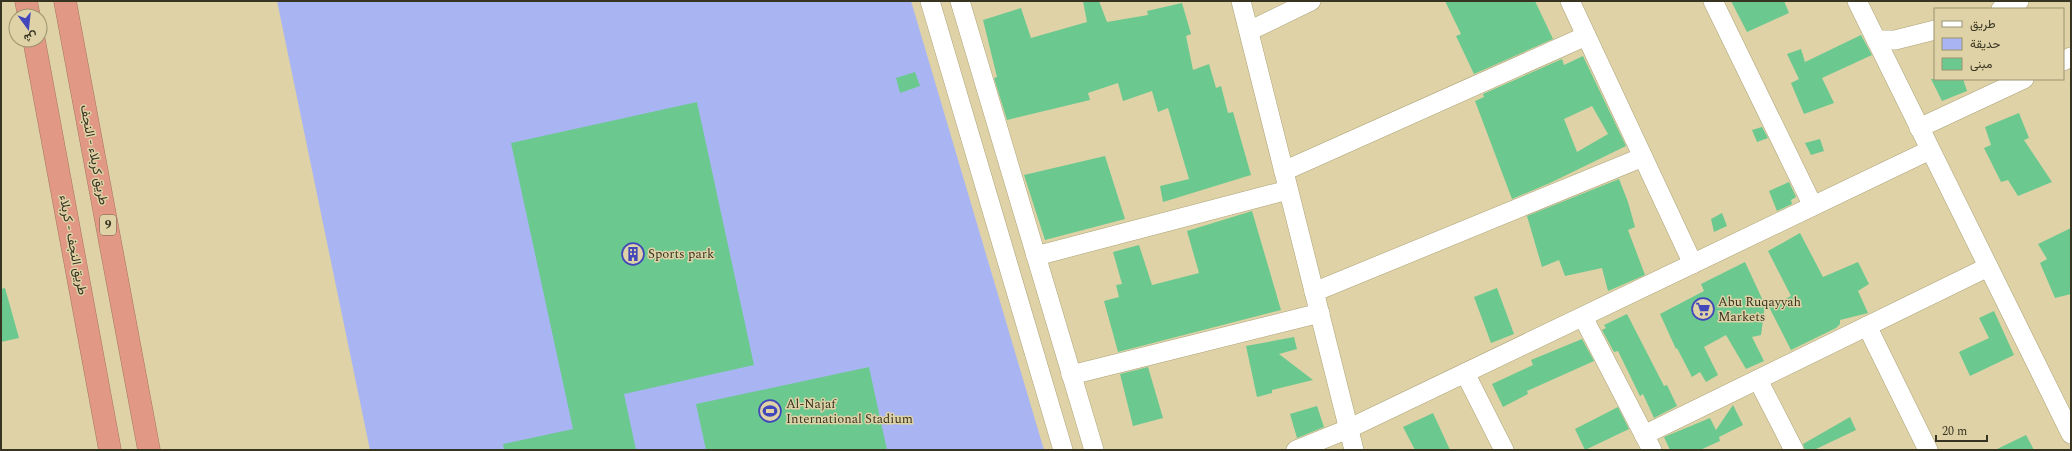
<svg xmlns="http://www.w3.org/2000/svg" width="2072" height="451" font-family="Spectral,Vazirmatn,serif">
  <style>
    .green { fill: #a9b5f2 }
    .building { fill: #6bc990; fill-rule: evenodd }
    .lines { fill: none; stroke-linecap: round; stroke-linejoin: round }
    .minor-casing { stroke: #ada277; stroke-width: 20 }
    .highway-casing { stroke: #a67562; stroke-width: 23 }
    .minor { stroke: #fff; stroke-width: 19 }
    .highway { stroke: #e19885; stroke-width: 22 }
    .labels { text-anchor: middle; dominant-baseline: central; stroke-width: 3; stroke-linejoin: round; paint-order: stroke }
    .shield { fill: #ded2a6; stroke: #6a634a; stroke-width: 1 }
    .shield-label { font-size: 12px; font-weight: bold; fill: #383422 }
    .street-label { font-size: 13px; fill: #383422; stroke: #ded2a6 }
    .poi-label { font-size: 13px; fill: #383422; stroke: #ded2a6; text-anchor: start }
  </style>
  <rect width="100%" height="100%" fill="#ded2a6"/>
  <polygon class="green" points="277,1 911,1 1044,450 370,450"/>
  <g class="building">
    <polygon points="1083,1 1099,1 1107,22 1148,15 1147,11 1182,3 1191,34 1186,36 1193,70 1209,64 1216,88 1221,86 1228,113 1233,112 1251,175 1163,202 1160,186 1189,179 1168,108 1158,112 1152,91 1123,101 1118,83 1088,93 1090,100 1007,120 994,78 997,77 983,20 1021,8 1031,38 1087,22"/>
    <polygon points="1445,1 1535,1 1553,39 1474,74 1456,36 1461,34"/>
    <polygon points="1731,1 1784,1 1789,13 1747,32"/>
    <polygon points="1861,35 1872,55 1822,78 1834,103 1804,114 1791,83 1799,79 1787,54 1801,49 1805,62"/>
    <path d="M1583,56L1626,146L1550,183L1512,199L1475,101L1484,97L1483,94L1562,59L1564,65ZM1592,106L1608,134L1577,152L1564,119Z"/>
    <polygon points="915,72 920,86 900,93 896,78"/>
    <polygon points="1931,79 1963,79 1967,91 1942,101"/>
    <polygon points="697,102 754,365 624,394 636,450 504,450 503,444 573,429 511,143"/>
    <polygon points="2019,113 2029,138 2024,140 2052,182 2018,196 2008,180 2001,182 1984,148 1991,145 1985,127"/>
    <polygon points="1762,127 1768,138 1757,142 1752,130"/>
    <polygon points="1820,139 1824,151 1811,155 1805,143"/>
    <polygon points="1105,156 1125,219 1045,240 1024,175"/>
    <polygon points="1619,179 1628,202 1635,227 1628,230 1645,275 1608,291 1602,268 1565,276 1559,260 1542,267 1527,216"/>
    <polygon points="1789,182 1796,197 1791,200 1792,204 1777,211 1769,191"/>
    <polygon points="1252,211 1281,310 1118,352 1104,301 1119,297 1116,285 1122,284 1113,252 1139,245 1152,285 1199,273 1187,231"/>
    <polygon points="1722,213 1727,226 1714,232 1711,219"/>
    <polygon points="2071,228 2071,294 2055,298 2040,263 2047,259 2038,244"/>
    <polygon points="1800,233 1823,277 1858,262 1869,284 1858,291 1868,313 1840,320 1840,324 1836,328 1791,350 1769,307 1791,296 1768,251"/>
    <polygon points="1745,262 1765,305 1761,335 1752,337 1764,361 1746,369 1726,335 1704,347 1718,375 1706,382 1700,372 1692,377 1677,348 1676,349 1660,314 1704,291 1701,284"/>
    <polygon points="5,288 19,338 1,342 1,289"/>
    <polygon points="1497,288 1514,334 1491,343 1474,297"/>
    <polygon points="1994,311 2014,355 1970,376 1959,352 1989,338 1979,318"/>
    <polygon points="1627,314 1664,386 1667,385 1677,406 1654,418 1643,394 1640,396 1618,351 1614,352 1602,330 1606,328 1604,325"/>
    <polygon points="1294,337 1297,349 1279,354 1313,380 1272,390 1272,393 1257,397 1246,346"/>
    <polygon points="1582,339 1594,361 1527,391 1528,394 1503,407 1492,384 1533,365 1531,360"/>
    <polygon points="869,367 887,450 706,450 696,404"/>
    <polygon points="1148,367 1163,418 1133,426 1120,374"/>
    <polygon points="1733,405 1743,425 1719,437 1720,441 1700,450 1670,450 1664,437 1710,418 1716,430"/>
    <polygon points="1317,406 1324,427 1297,438 1290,414"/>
    <polygon points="1618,407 1629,429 1585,450 1575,429"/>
    <polygon points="1433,413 1450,450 1415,450 1403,427"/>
    <polygon points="1850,417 1856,430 1814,450 1805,450 1803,444"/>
    <polygon points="2026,435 2034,450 1995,450"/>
  </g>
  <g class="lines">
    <g class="minor-casing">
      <g id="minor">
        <polyline points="930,1 1063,450"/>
        <polyline points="960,1 1094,450"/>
        <polyline points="1241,1 1354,450"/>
        <polyline points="1570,1 1693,264"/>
        <polyline points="1713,1 1813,206"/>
        <polyline points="1857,1 2071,434"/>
        <polyline points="2001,9 2019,1"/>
        <polyline points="1249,31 1311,1"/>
        <polyline points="1876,40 1895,40 1935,30"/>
        <polyline points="2063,61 2071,57"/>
        <polyline points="1919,128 2024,79"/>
        <polyline points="1284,171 1586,36"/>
        <polyline points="1036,256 1288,190"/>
        <polyline points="1314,292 1643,157"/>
        <polyline points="1583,317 1652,450"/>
        <polyline points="1867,326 1928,450"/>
        <polyline points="1465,373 1504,450"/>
        <polyline points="1071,375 1320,313"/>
        <polyline points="1758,380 1794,450"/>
        <polyline points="1644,435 1988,267"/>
        <polyline points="1296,450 1348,429 1930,150"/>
      </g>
    </g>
    <g class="highway-casing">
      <g id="highway">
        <polyline points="26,1 29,16"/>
        <polyline points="65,1 149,450"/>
        <polyline points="34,40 110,450"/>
      </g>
    </g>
    <use href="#minor" class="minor"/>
    <use href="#highway" class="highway"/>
  </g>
  <defs>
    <g id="building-ring" transform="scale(1.15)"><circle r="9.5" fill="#ded2a6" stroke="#4246bb" stroke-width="1.5"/><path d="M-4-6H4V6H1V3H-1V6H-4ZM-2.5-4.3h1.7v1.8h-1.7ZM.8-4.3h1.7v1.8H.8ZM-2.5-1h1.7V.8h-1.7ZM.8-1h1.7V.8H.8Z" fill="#4246bb"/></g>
    <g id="supermarket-ring" transform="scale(1.15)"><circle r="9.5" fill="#ded2a6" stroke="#4246bb" stroke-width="1.5"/><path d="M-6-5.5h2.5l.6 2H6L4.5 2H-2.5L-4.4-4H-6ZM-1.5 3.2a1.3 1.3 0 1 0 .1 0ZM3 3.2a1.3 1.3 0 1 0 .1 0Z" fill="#4246bb"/></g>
    <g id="stadium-ring" transform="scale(1.15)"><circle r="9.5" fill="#ded2a6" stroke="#4246bb" stroke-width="1.5"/><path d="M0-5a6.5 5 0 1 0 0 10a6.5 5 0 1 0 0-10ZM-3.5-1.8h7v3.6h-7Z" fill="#4246bb"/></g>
  </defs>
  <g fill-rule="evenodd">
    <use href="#building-ring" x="633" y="254"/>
    <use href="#supermarket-ring" x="1703" y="309"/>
    <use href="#stadium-ring" x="770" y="411"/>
  </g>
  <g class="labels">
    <rect class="shield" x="100" y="215" width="16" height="20" rx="3"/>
    <g class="shield-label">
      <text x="108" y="225">9</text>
    </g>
    <g class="street-label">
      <text transform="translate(94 155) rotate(79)">طريق کربلاء - النجف</text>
      <text transform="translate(73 245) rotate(79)">طريق النجف - کربلاء</text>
    </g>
    <g class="poi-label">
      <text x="648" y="254">Sports park</text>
      <text x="1718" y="302">Abu Ruqayyah<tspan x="1718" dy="15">Markets</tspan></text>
      <text x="786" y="404">Al-Najaf<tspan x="786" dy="15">International Stadium</tspan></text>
    </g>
  </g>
  <rect width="2072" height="451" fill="none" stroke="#383422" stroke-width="4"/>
  <rect x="1934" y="8" width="130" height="72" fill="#ded2a6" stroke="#9c9371"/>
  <rect x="1942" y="21" width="20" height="6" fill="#ffffff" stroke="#9c9371"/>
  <text x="1970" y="28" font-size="12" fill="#383422">طريق</text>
  <rect x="1942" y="38" width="20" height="12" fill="#a9b5f2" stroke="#9c9371"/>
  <text x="1970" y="48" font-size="12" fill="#383422">حديقة</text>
  <rect x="1942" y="58" width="20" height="12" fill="#6bc990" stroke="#9c9371"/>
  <text x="1970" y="68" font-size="12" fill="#383422">مبنى</text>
  <g transform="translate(28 28) rotate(165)"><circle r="19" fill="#ded2a6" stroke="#9c9371"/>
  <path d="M0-3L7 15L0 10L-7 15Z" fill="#4246bb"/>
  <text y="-6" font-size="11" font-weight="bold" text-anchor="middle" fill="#383422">ش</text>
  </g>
  <path d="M1936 435v6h51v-6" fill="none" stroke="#383422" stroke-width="2"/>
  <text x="1942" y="435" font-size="12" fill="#383422" stroke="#ded2a6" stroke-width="3" paint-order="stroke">20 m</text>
</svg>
